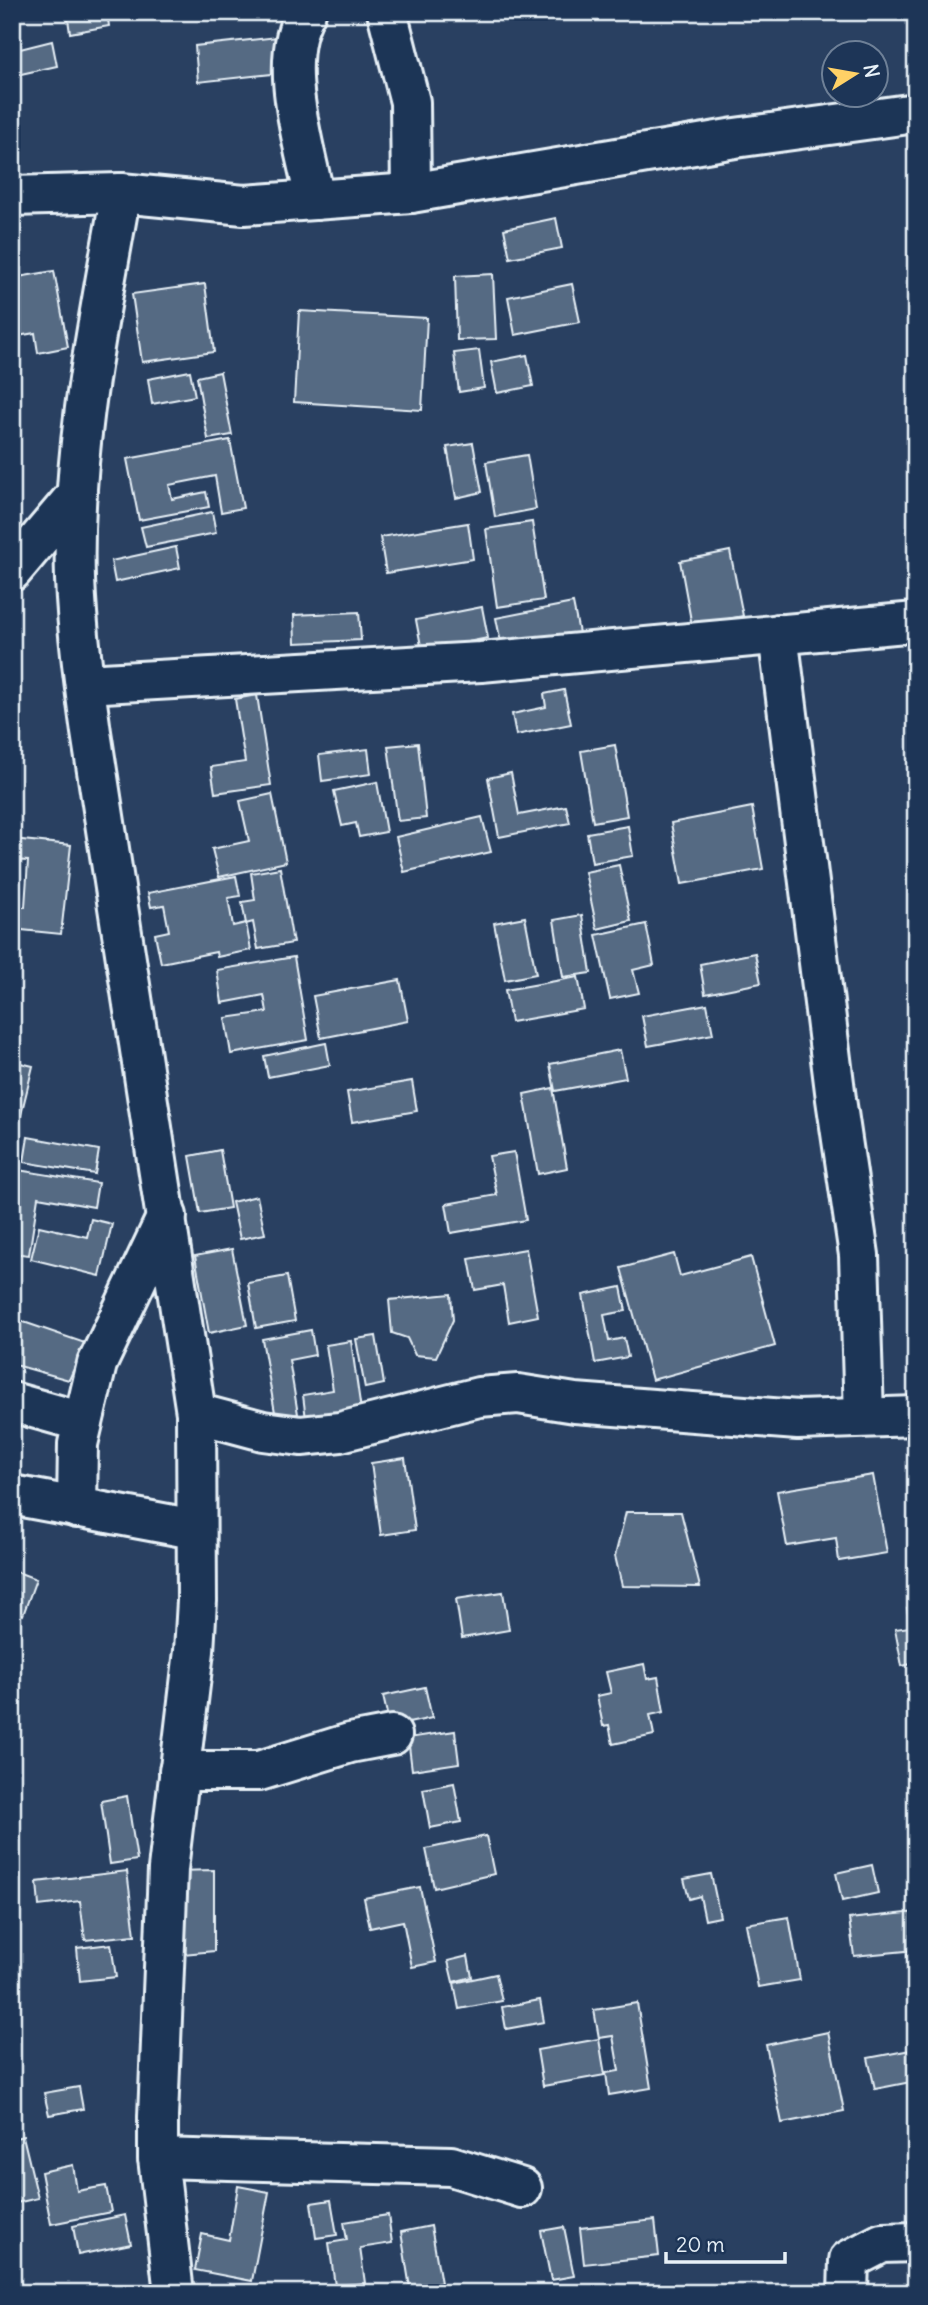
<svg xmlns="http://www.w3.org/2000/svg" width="928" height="2305" font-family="Delius,sans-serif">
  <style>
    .building { fill: #556a83; stroke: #e8f1f8; stroke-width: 2 }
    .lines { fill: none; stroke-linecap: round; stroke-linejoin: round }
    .minor-casing { stroke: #e8f1f8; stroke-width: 44 }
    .minor { stroke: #1d3557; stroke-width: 38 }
  </style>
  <rect width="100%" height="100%" fill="#294061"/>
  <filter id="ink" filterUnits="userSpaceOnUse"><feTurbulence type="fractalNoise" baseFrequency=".0143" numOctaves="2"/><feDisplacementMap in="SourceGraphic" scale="14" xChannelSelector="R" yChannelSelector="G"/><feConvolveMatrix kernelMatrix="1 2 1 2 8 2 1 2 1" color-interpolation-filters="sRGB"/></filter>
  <g filter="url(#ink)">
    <g class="building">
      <polygon points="67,12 107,12 109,26 70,33"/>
      <polygon points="277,37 281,73 198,82 195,46"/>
      <polygon points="52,41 57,66 12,76 12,51"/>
      <polygon points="556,218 562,248 510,258 504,229"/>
      <polygon points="54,271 68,347 38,353 35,333 12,337 12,278"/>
      <polygon points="493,274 496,339 457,340 455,276"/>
      <polygon points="205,284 214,352 142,362 132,294"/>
      <polygon points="572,284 580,322 515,335 508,297"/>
      <polygon points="299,311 427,318 422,410 294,402"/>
      <polygon points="479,350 484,388 459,392 454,353"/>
      <polygon points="527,355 533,386 497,393 491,362"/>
      <polygon points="190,371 195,396 152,404 148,379"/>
      <polygon points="220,372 232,435 208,439 197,377"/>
      <polygon points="12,387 17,410 12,410"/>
      <polygon points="230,440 243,508 221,512 215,476 169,485 172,499 206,492 209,507 139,520 127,459"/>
      <polygon points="473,443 482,492 456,498 447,447"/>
      <polygon points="527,455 536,509 495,517 486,462"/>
      <polygon points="212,512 216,533 146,547 141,527"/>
      <polygon points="532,522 544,600 497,607 486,529"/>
      <polygon points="468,523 473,559 386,573 380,537"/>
      <polygon points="176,547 180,568 115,582 111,561"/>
      <polygon points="730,551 743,616 692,626 680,561"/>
      <polygon points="573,603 579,633 502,648 496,618"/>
      <polygon points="482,607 488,638 422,651 416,620"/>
      <polygon points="359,612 361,640 295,643 294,615"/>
      <polygon points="564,690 571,724 516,735 512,714 546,707 544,694"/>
      <polygon points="257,695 271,785 215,793 211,767 245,762 235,699"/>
      <polygon points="418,743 426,818 398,821 388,746"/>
      <polygon points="615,745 627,816 593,822 581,751"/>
      <polygon points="368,749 371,774 322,781 319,755"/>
      <polygon points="511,773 519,815 566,806 570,823 499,837 488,778"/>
      <polygon points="377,782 386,832 359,837 356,823 342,826 334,791"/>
      <polygon points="272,794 286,862 219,877 212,849 249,841 240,801"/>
      <polygon points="752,807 763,869 682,884 671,823"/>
      <polygon points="482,817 491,852 404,872 396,837"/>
      <polygon points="628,826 633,856 592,863 587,833"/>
      <polygon points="12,839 71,845 61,934 12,929 12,907 25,907 28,861 12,860"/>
      <polygon points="619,865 631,921 597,929 585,872"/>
      <polygon points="280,868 293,943 258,949 253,922 246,924 242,902 255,900 251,873"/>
      <polygon points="236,876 240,896 228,898 233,926 246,923 251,950 217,957 216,952 161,963 155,934 169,931 164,905 151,907 148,893"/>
      <polygon points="582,915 591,973 563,977 554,920"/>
      <polygon points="525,917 536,974 505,980 494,923"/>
      <polygon points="646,924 654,965 633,970 639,993 610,999 596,935"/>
      <polygon points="755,953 761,983 705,994 700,964"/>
      <polygon points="294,957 308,1040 231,1054 225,1018 267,1012 264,995 222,1003 217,970"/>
      <polygon points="578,977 584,1009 511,1022 505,990"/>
      <polygon points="400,980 408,1021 321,1038 313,996"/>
      <polygon points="707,1004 713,1034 648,1046 642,1016"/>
      <polygon points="326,1043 330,1065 268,1077 264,1056"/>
      <polygon points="620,1050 626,1078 555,1091 550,1064"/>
      <polygon points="12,1061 33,1066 21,1115 12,1112"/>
      <polygon points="412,1081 417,1111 352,1122 347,1092"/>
      <polygon points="553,1088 567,1168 538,1174 524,1094"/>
      <polygon points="28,1137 99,1150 95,1174 24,1162"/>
      <polygon points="220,1150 230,1208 200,1213 190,1156"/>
      <polygon points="514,1152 526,1220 451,1233 446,1204 497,1195 489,1156"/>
      <polygon points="18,1170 98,1183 94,1207 38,1197 29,1255 12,1253 12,1204"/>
      <polygon points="257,1196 265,1234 240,1239 232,1202"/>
      <polygon points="91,1219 112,1224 100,1276 31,1259 39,1226 87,1237"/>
      <polygon points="232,1249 247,1325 209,1333 195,1256"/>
      <polygon points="526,1249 538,1316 509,1322 503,1285 475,1290 469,1259"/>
      <polygon points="674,1254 680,1276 751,1257 775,1346 652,1380 621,1268"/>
      <polygon points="287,1276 295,1321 256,1328 248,1283"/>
      <polygon points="621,1287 626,1311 604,1315 609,1341 624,1338 628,1357 595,1363 583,1295"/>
      <polygon points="451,1294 453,1320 436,1357 415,1355 407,1338 392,1333 389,1300"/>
      <polygon points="12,1318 85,1343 69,1380 12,1364"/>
      <polygon points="311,1330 315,1355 289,1360 298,1414 276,1418 262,1339"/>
      <polygon points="376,1336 384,1384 365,1388 356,1339"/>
      <polygon points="351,1341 361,1410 306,1419 303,1395 333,1390 326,1345"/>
      <polygon points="405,1458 415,1530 381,1535 371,1463"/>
      <polygon points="873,1475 887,1553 839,1561 836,1538 787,1546 777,1491"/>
      <polygon points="626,1512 681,1512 700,1587 622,1586 615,1556"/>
      <polygon points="12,1570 36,1579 23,1615 12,1611"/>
      <polygon points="503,1592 509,1630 462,1638 456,1599"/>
      <polygon points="916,1607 916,1663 902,1666 895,1629 910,1627 907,1608"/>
      <polygon points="644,1664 647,1679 658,1677 664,1712 650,1715 654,1735 613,1744 609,1725 603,1726 597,1696 611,1693 606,1672"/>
      <polygon points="425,1687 432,1718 390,1727 383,1696"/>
      <polygon points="455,1731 459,1763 412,1770 408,1738"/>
      <polygon points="454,1783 461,1822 430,1828 423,1789"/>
      <polygon points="127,1796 137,1860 110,1864 101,1801"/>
      <polygon points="486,1836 494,1874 434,1888 426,1849"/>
      <polygon points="872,1865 878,1893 842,1901 836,1873"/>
      <polygon points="214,1870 214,1951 173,1955 177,1871"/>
      <polygon points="127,1871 135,1935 85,1940 80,1901 39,1906 37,1882"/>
      <polygon points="711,1874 720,1917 705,1920 700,1896 689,1899 684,1879"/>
      <polygon points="420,1887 436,1962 412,1967 403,1921 370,1928 364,1898"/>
      <polygon points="916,1912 916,1950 854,1956 849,1919"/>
      <polygon points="789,1917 800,1980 758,1987 746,1924"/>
      <polygon points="111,1944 116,1977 80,1981 77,1948"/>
      <polygon points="916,1953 916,1979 910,1980 907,1954"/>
      <polygon points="468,1956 472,1977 453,1982 448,1961"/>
      <polygon points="496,1974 502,2001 459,2009 454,1983"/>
      <polygon points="540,2000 544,2022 506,2029 502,2007"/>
      <polygon points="637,2003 651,2088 609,2095 606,2073 619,2071 613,2036 599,2038 594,2010"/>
      <polygon points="828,2032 844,2111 782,2123 766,2045"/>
      <polygon points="599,2039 605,2075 543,2086 537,2050"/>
      <polygon points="916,2049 916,2081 875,2089 868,2058"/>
      <polygon points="79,2087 83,2109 49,2115 44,2093"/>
      <polygon points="23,2136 38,2198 12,2204 12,2139"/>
      <polygon points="73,2165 77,2191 106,2186 111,2212 51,2224 41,2172"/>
      <polygon points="238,2186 269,2192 252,2281 195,2270 202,2234 229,2240"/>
      <polygon points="331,2200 337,2235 316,2238 311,2203"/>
      <polygon points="125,2215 131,2244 78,2255 73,2226"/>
      <polygon points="388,2215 392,2243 360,2248 365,2283 335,2286 329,2243 347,2240 344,2222"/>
      <polygon points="655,2220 659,2256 584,2264 580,2228"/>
      <polygon points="431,2226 441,2283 410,2288 401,2232"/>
      <polygon points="564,2227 574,2276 551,2280 541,2231"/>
    </g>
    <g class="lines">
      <g class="minor-casing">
        <g id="minor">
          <path d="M306,12C276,62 305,146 315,200"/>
          <polyline points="387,12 410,102 411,193"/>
          <path d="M121,193C99,319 71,449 75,579C77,630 84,681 91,732L196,1413L197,1601L194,1651L168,1869L158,2117V2158L174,2293"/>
          <polyline points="12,196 121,193 244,205 411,193 735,138 916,113"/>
          <polyline points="12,571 77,494"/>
          <polyline points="778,634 836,1099 859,1255 864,1417"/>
          <polyline points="85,684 481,662 916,622"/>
          <polyline points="12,1402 83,1422"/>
          <polyline points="196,1413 263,1431 301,1436 340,1432 479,1397 518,1394 575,1403 798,1420 916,1416"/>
          <polyline points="12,1495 194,1529"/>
          <polyline points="77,1508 78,1444 97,1364 167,1216"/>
          <polyline points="179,1771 259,1771 350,1743 392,1735"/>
          <polyline points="158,2158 451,2166 522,2188"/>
          <polyline points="848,2293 849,2260 882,2243 916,2242"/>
        </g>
      </g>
      <use href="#minor" class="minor"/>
    </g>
  </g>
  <rect width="928" height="2305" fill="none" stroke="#1d3557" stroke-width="42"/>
  <rect x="21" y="21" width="886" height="2263" fill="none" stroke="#e8f1f8" stroke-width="2.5" filter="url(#ink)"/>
  <g transform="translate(855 74) rotate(79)"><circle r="33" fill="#1d3557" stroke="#6e8097" stroke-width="2"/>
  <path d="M0-5L12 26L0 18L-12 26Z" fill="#ffd166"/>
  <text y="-10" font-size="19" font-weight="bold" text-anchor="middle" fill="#e8f1f8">N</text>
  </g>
  <path d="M666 2252v10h119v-10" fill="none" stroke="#e8f1f8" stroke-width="3.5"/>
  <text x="676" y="2252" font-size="21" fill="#e8f1f8" stroke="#1d3557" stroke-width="5" paint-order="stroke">20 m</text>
</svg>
